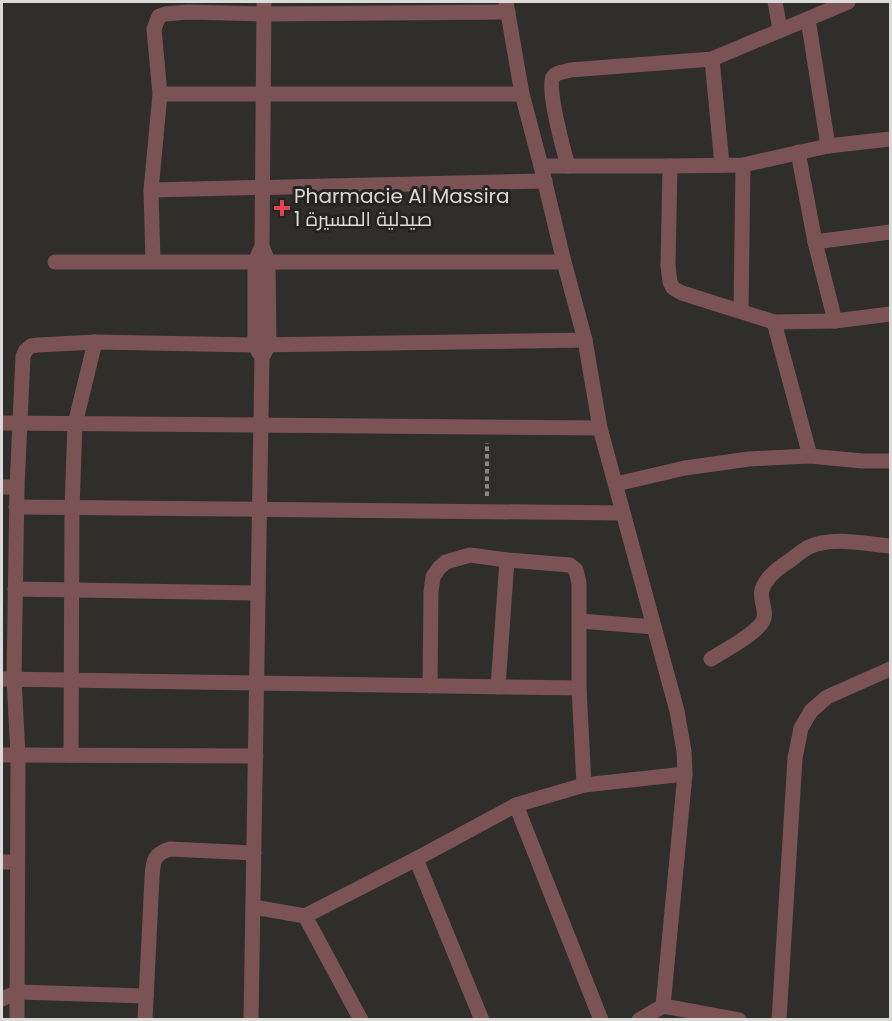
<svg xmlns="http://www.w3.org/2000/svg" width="892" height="1021" font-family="Poppins,Cairo,sans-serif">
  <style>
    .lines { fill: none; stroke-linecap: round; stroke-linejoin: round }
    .path { stroke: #878784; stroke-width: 4; stroke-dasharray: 4.5 3; stroke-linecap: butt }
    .minor { stroke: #7b5354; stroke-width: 15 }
    .health-dot { fill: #e0444e; stroke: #252422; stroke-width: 2 }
    .labels { text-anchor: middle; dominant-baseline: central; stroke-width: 6; stroke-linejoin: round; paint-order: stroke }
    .poi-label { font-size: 20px; fill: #dadad8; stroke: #252422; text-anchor: start }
  </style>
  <rect width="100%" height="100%" fill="#2f2e2b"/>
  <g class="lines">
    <polyline class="path" points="487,496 487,443"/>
    <g class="minor">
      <polyline points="506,2 522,94 541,166 564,262 585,340 600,428 677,711 684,751 685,774 663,1006"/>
      <polyline points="775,2 780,29"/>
      <polyline points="808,19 828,146"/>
      <polyline points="712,59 722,165"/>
      <polyline points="160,94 522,94"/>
      <polyline points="798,152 815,242 835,321"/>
      <polyline points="541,166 670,166 743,165 828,146 890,139"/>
      <path d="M568,166C564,152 546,86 553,77C556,72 565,72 570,70L712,59L848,2"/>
      <polyline points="670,166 668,265 670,282 673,288 682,293 774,322 835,321 890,314"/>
      <polyline points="151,190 545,181"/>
      <polyline points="815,242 890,232"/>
      <polyline points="153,261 151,190 160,94 154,29 159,16 165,14 188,12 264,14 508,12"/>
      <polyline points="55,262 564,262"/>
      <polyline points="741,311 743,165"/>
      <polyline points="774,322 810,456"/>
      <polyline points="259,353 255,345 255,262 262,246 264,2"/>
      <polyline points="2,423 600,428"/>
      <polyline points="616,484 685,468 749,459 810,456 862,461 890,461"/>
      <polyline points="2,487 17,487"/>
      <polyline points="16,507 623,513"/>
      <polyline points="15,589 258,593"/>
      <polyline points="580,621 654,627"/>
      <path d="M711,659C725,650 756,634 763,621C768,611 759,600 762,590C765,579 777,569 786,563C794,558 801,551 809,547C833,536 865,544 890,546"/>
      <polyline points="2,679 579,688"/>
      <polyline points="430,686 431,592 433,577 439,568 446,562 470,555 507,560 570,565 576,570 579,583 579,688 584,785"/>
      <polyline points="498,687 507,560"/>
      <polyline points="2,755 256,756"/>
      <polyline points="71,755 72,508 75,424 95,342"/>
      <polyline points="516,805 601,1020"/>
      <polyline points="416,859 482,1020"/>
      <polyline points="2,862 17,862"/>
      <polyline points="253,907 305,916 416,859 516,805 584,785 685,774"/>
      <polyline points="305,916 361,1020"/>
      <polyline points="2,999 18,992 146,996"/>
      <polyline points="17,1020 18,755 14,679 17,487 23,356 26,350 31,346 38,345 95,342 255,345 585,340"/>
      <path d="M145,1020L152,878C153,862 153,854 170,849L254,853"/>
      <polyline points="251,1020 262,358 269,344 268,262 262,246"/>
      <polyline points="639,1020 663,1006 739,1020"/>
      <polyline points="779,1020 795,758 801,728 811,711 827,697 890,669"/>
    </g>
  </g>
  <path class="health-dot" d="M279 199h6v6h6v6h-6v6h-6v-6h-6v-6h6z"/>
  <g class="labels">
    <g class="poi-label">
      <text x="294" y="196">Pharmacie Al Massira<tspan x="294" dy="23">1 صيدلية المسيرة</tspan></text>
    </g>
  </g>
  <rect width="892" height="1021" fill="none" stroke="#dadad8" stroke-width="6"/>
</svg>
